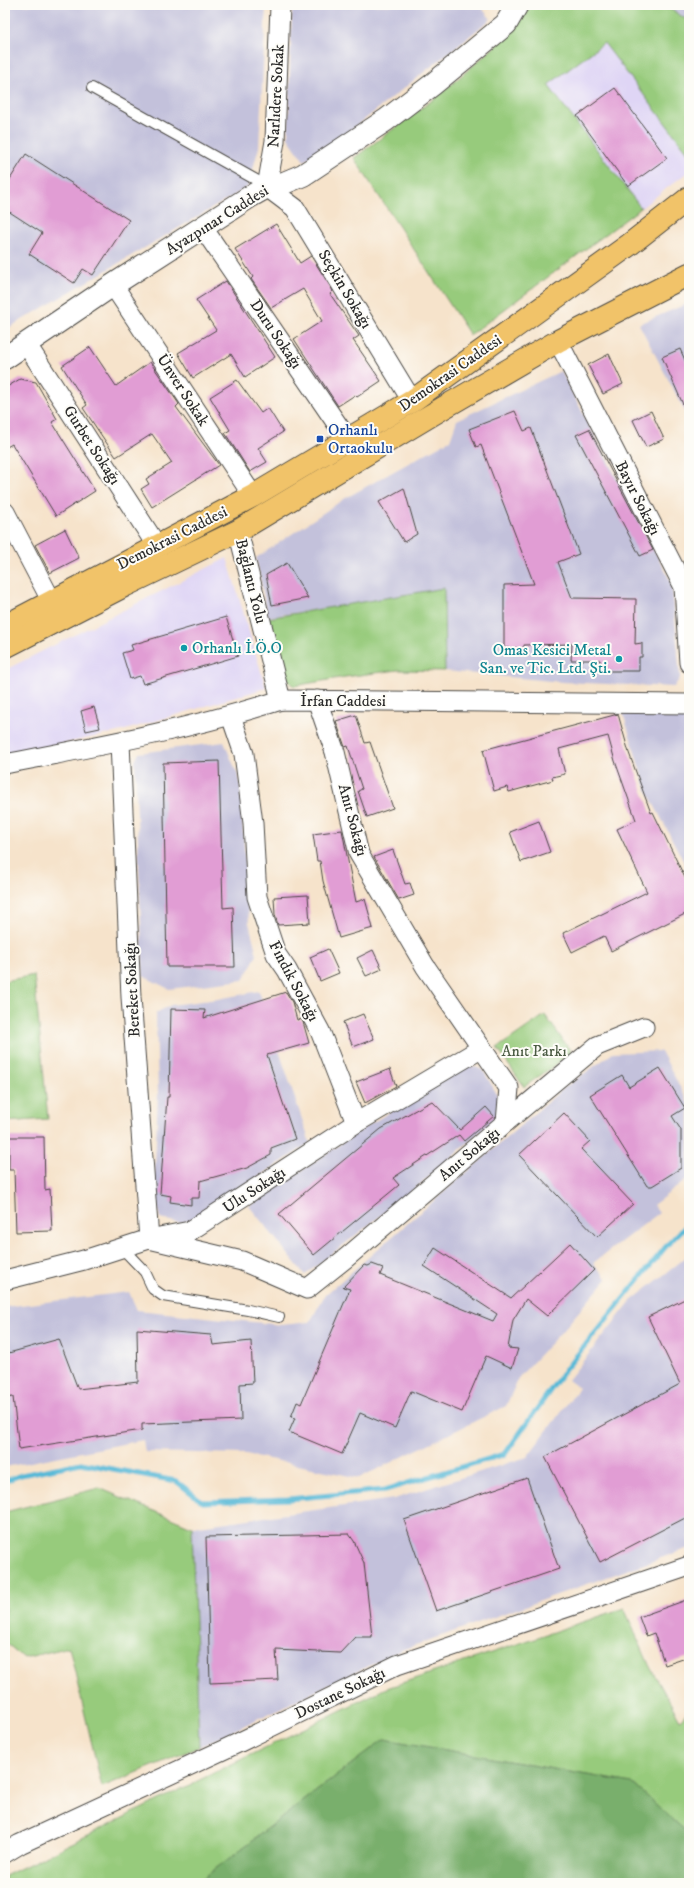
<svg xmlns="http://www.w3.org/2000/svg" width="694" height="1888" font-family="'IM FELL DW Pica',serif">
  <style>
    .built { fill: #dfd5f5 }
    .industrial { fill: #c3c1db }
    .green { fill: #97cb7c; stroke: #617b54 }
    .forest { fill: #79af6c; stroke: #526d4c }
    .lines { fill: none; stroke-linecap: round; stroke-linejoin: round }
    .stream { stroke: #58b9d7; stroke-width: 5 }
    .building { fill: #e19dd4 }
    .service-casing { stroke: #494743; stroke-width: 12 }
    .minor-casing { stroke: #494743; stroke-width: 21 }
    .tertiary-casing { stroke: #494743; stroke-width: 24 }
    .primary-casing { stroke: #494743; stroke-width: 24 }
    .service { stroke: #fff; stroke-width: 10 }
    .minor { stroke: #fff; stroke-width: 19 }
    .tertiary { stroke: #fff; stroke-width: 22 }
    .primary { stroke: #f1c369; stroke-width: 22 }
    .transit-dot { fill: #1a4fb4; stroke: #fdfcf7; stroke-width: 1.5 }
    .culture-dot { fill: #0f9aa8; stroke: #fdfcf7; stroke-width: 1.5 }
    .labels { text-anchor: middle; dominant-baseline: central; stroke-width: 4; stroke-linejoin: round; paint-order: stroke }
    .street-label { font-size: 16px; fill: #2b2b2b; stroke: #fdfcf7 }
    .transit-label { font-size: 16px; fill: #164399; stroke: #fdfcf7; text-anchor: start }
    .culture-label { font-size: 16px; fill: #0d838f; stroke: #fdfcf7; text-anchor: start }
    .park-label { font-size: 16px; fill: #4b5b43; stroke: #fdfcf7 }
  </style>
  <rect width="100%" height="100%" fill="#fdfcf7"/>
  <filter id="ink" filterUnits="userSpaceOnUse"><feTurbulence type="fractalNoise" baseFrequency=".025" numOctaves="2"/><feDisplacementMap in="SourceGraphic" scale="8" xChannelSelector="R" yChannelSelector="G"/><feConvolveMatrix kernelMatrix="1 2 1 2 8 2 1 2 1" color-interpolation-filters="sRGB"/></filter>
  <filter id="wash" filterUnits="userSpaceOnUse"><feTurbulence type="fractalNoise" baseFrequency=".012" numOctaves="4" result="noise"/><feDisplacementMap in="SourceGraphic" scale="16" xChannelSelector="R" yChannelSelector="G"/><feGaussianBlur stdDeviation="0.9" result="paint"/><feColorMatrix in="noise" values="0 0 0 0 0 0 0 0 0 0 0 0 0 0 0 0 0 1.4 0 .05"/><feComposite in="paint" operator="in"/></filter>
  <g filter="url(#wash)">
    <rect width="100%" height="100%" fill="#f6e3cb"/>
    <g class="built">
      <polygon points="604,43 689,154 689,171 641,208 548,85"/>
      <polygon points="227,558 266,688 122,731 5,756 5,670"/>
    </g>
    <g class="industrial">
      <polygon points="5,5 266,5 259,147 248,187 5,330"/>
      <polygon points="292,5 479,5 491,19 331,146 304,161 288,138"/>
      <polygon points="664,5 689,5 689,21"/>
      <polygon points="689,303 689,419 639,324"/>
      <polygon points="561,371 672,584 680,678 674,687 562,682 445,671 444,589 268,617 256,558 344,499 450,440 457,420"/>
      <polygon points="623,713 689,714 689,872 646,789"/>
      <polygon points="224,742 240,780 249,923 257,955 243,980 169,989 143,976 135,761 139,753"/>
      <polygon points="259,991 310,1143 198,1217 181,1223 160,1219 154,1189 158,1093 156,1013 171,1005 218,999"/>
      <polygon points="661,1051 689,1104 689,1178 653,1205 659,1213 593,1263 607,1279 562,1331 519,1377 506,1406 359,1478 246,1454 145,1452 143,1440 5,1467 5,1350 11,1348 5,1321 5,1307 129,1292 137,1310 282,1325 310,1322 325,1295 564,1088 613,1053"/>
      <polygon points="467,1064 483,1070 499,1098 497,1117 416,1188 305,1275 249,1206 364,1128"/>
      <polygon points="689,1255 689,1548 404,1649 199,1747 192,1527 394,1499 527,1457 579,1388 568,1380 631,1301"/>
    </g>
    <g class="green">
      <polygon points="530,5 664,5 689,21 689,154 604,43 548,85 641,208 470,335 354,158 438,96 514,30"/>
      <polygon points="444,588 445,671 398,670 345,677 294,686 285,678 268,618"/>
      <polygon points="34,975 48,1119 5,1122 5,981"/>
      <polygon points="545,1015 572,1053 524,1087 497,1048"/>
      <polygon points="99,1488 192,1527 199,1747 102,1787 69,1647 24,1658 5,1642 5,1512"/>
      <polygon points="624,1608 650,1667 680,1720 689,1710 689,1834 632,1783 384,1739 197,1883 5,1883 5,1876 384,1689"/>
    </g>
    <polygon class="forest" points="384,1739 632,1783 689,1834 689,1883 197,1883"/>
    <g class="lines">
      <polyline class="stream" points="5,1481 21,1475 81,1463 176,1481 203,1502 288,1499 385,1490 505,1454 564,1371 668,1244 689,1223"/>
    </g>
    <g id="blocks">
      <g class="building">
        <polygon points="615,88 667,158 628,186 577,116"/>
        <polygon points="26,154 129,220 93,275 83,269 74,283 29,254 42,233 5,209 5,187"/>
        <polygon points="276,224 300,263 311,256 333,291 330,294 359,336 353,340 381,381 357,397 355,395 338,406 294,339 322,321 303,289 271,308 251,279 253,277 235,249"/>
        <polygon points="226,281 275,357 245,377 231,354 193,378 178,353 216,330 196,300"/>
        <polygon points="90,347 116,386 150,362 179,404 176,407 219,465 152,507 141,489 149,484 146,479 172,463 152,434 116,457 83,408 87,405 62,366"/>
        <polygon points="680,349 689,369 689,418 662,357"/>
        <polygon points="609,354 623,384 603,394 588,365"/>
        <polygon points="20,379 36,382 57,419 52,422 95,491 56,516 12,444 5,448 5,388"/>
        <polygon points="237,380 261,413 268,408 283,432 258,448 267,462 250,472 225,433 230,430 210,397"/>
        <polygon points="515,411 524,431 531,428 579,554 558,562 572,598 636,599 635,644 642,643 642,657 639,657 639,671 600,671 600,660 571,660 572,644 524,645 524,648 504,648 504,585 534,584 481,445 476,447 469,429"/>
        <polygon points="651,411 664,439 646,447 633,420"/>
        <polygon points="589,429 653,550 640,556 576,435"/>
        <polygon points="404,488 417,534 404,542 379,502"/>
        <polygon points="65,529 79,558 50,573 35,545"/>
        <polygon points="287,563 308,598 272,605 266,575"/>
        <polygon points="226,617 238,656 143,684 140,676 130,679 122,653 133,650 131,645"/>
        <polygon points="94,707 100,728 86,731 81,711"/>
        <polygon points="618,714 629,753 651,813 653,812 689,886 689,912 611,951 604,936 572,952 563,933 647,892 617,829 636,820 615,761 608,736 559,749 565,774 552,777 553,780 509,792 507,787 494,791 483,750"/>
        <polygon points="356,715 365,743 370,742 393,808 367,817 358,791 362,789 348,746 345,747 336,721"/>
        <polygon points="219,761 223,908 233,907 235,967 167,967 163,763"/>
        <polygon points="539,821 550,852 521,862 510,832"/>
        <polygon points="342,830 356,902 365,899 373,928 339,938 323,881 320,861 317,861 313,834"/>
        <polygon points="393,850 405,884 410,883 414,895 399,900 374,857"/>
        <polygon points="308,895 310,923 278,925 275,915 274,897"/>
        <polygon points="328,949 339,973 320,981 310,957"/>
        <polygon points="373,950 382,969 366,976 357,958"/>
        <polygon points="286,992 292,1002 297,1020 301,1019 303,1022 309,1043 267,1055 295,1139 271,1148 271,1155 247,1168 200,1181 199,1198 191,1198 191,1205 170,1202 171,1196 160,1194 167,1097 169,1097 171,1009 205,1010 204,1018"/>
        <polygon points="363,1014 374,1039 353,1047 343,1022"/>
        <polygon points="660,1068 685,1108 672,1116 681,1130 681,1168 652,1186 647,1186 590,1095 622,1075 629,1087"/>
        <polygon points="390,1069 396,1086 365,1103 356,1082"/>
        <polygon points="432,1101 460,1130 486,1107 494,1116 464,1141 459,1135 393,1178 399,1185 314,1255 279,1214 381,1129"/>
        <polygon points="564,1113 590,1141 581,1149 633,1204 597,1237 519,1155"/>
        <polygon points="9,1137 44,1137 45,1190 50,1189 52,1231 16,1232 14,1170 9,1170"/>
        <polygon points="570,1243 594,1270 547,1316 526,1299 513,1320 508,1348 518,1349 512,1368 486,1356 462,1412 411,1391 395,1428 360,1413 342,1454 289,1432 295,1418 291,1417 297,1402 301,1404 350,1289 343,1287 364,1265 368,1266 372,1264 383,1268 380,1275 493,1321 497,1314 424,1266 435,1248 511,1298"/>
        <polygon points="689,1297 689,1516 600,1562 545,1457 680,1384 648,1317"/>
        <polygon points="137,1329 211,1335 213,1345 251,1341 253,1383 240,1384 241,1420 142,1424 142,1430 19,1449 13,1397 5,1398 5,1354 59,1339 78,1389 138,1382"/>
        <polygon points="527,1478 559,1569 436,1611 404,1520"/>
        <polygon points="349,1534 354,1541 364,1563 372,1637 355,1637 340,1653 276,1650 278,1680 210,1683 206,1537"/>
        <polygon points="689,1599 689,1657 665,1665 654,1633 646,1636 639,1617"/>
      </g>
    </g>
  </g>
  <g filter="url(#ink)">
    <use href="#blocks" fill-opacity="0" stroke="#494743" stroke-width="1"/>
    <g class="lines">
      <g class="service-casing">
        <g id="service">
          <polyline points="92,88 267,186"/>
          <polyline points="122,1248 145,1272 153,1289 163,1296 248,1310 279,1317"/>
        </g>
      </g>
      <g class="minor-casing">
        <g id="minor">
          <polyline points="280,5 275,141 267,187 295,208 412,401"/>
          <polyline points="203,228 348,440"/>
          <polyline points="113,285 253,496"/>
          <polyline points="558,341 684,587 689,663"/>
          <polyline points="27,345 157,546"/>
          <polyline points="5,512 51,600"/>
          <polyline points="238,531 281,700"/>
          <polyline points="231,716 244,754 253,823 257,897 276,954 287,970 320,1031 356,1123"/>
          <polyline points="120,742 131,997 149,1239 242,1261 307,1289 346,1258 506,1122 509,1088 425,966 359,854 335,752 317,700"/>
          <path d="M5,764C98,746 191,729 281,700L689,704"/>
          <polyline points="506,1122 597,1046 644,1027"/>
          <polyline points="5,1280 84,1260 149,1239 190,1231 356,1123 482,1048"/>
          <polyline points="5,1853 20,1844 238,1743 397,1665 689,1566"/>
        </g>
      </g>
      <g class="tertiary-casing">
        <polyline id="tertiary" points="5,358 113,285 251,196 267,187 284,183 303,175 386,120 432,85 506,24 517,5"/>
      </g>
      <g class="primary-casing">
        <g id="primary">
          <polyline points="5,626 253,496 412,401 629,245 689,198"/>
          <polyline points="5,647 124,586 238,531 443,408 558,341 689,274"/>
        </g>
      </g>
      <use href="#service" class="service"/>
      <use href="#minor" class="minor"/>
      <use href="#tertiary" class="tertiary"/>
      <use href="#primary" class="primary"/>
    </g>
  </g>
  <rect class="transit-dot" x="316" y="435" width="8" height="8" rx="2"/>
  <g class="culture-dot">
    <circle cx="184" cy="648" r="4"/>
    <circle cx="619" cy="659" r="4"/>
  </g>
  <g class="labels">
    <g class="street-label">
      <text transform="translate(276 96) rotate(-87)">Narlıdere Sokak</text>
      <text transform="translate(217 220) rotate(-32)">Ayazpınar Caddesi</text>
      <text transform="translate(345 289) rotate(59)">Seçkin Sokağı</text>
      <text transform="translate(276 334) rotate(56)">Duru Sokağı</text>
      <text transform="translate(450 373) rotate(-35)">Demokrasi Caddesi</text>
      <text transform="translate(183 390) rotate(57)">Ünver Sokak</text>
      <text transform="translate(92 445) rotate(57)">Gurbet Sokağı</text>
      <text transform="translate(638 498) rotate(63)">Bayır Sokağı</text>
      <text transform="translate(172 538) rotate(-27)">Demokrasi Caddesi</text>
      <text transform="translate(251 581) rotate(76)">Bağlantı Yolu</text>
      <text x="343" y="701">İrfan Caddesi</text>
      <text transform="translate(353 820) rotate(75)">Anıt Sokağı</text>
      <text transform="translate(294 981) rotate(62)">Fındık Sokağı</text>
      <text transform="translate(132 990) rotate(-93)">Bereket Sokağı</text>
      <text transform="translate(469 1154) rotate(-40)">Anıt Sokağı</text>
      <text transform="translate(254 1190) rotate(-33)">Ulu Sokağı</text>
      <text transform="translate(340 1693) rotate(-26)">Dostane Sokağı</text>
    </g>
    <g class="transit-label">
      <text x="328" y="430">Orhanlı<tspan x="328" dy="18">Ortaokulu</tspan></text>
    </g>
    <g class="culture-label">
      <text x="192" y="648">Orhanlı İ.Ö.O</text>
      <text x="611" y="650" text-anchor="end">Omas Kesici Metal<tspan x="611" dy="18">San. ve Tic. Ltd. Şti.</tspan></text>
    </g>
    <g class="park-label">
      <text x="534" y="1051">Anıt Parkı</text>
    </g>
  </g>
  <rect width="694" height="1888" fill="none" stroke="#fdfcf7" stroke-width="20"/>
</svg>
